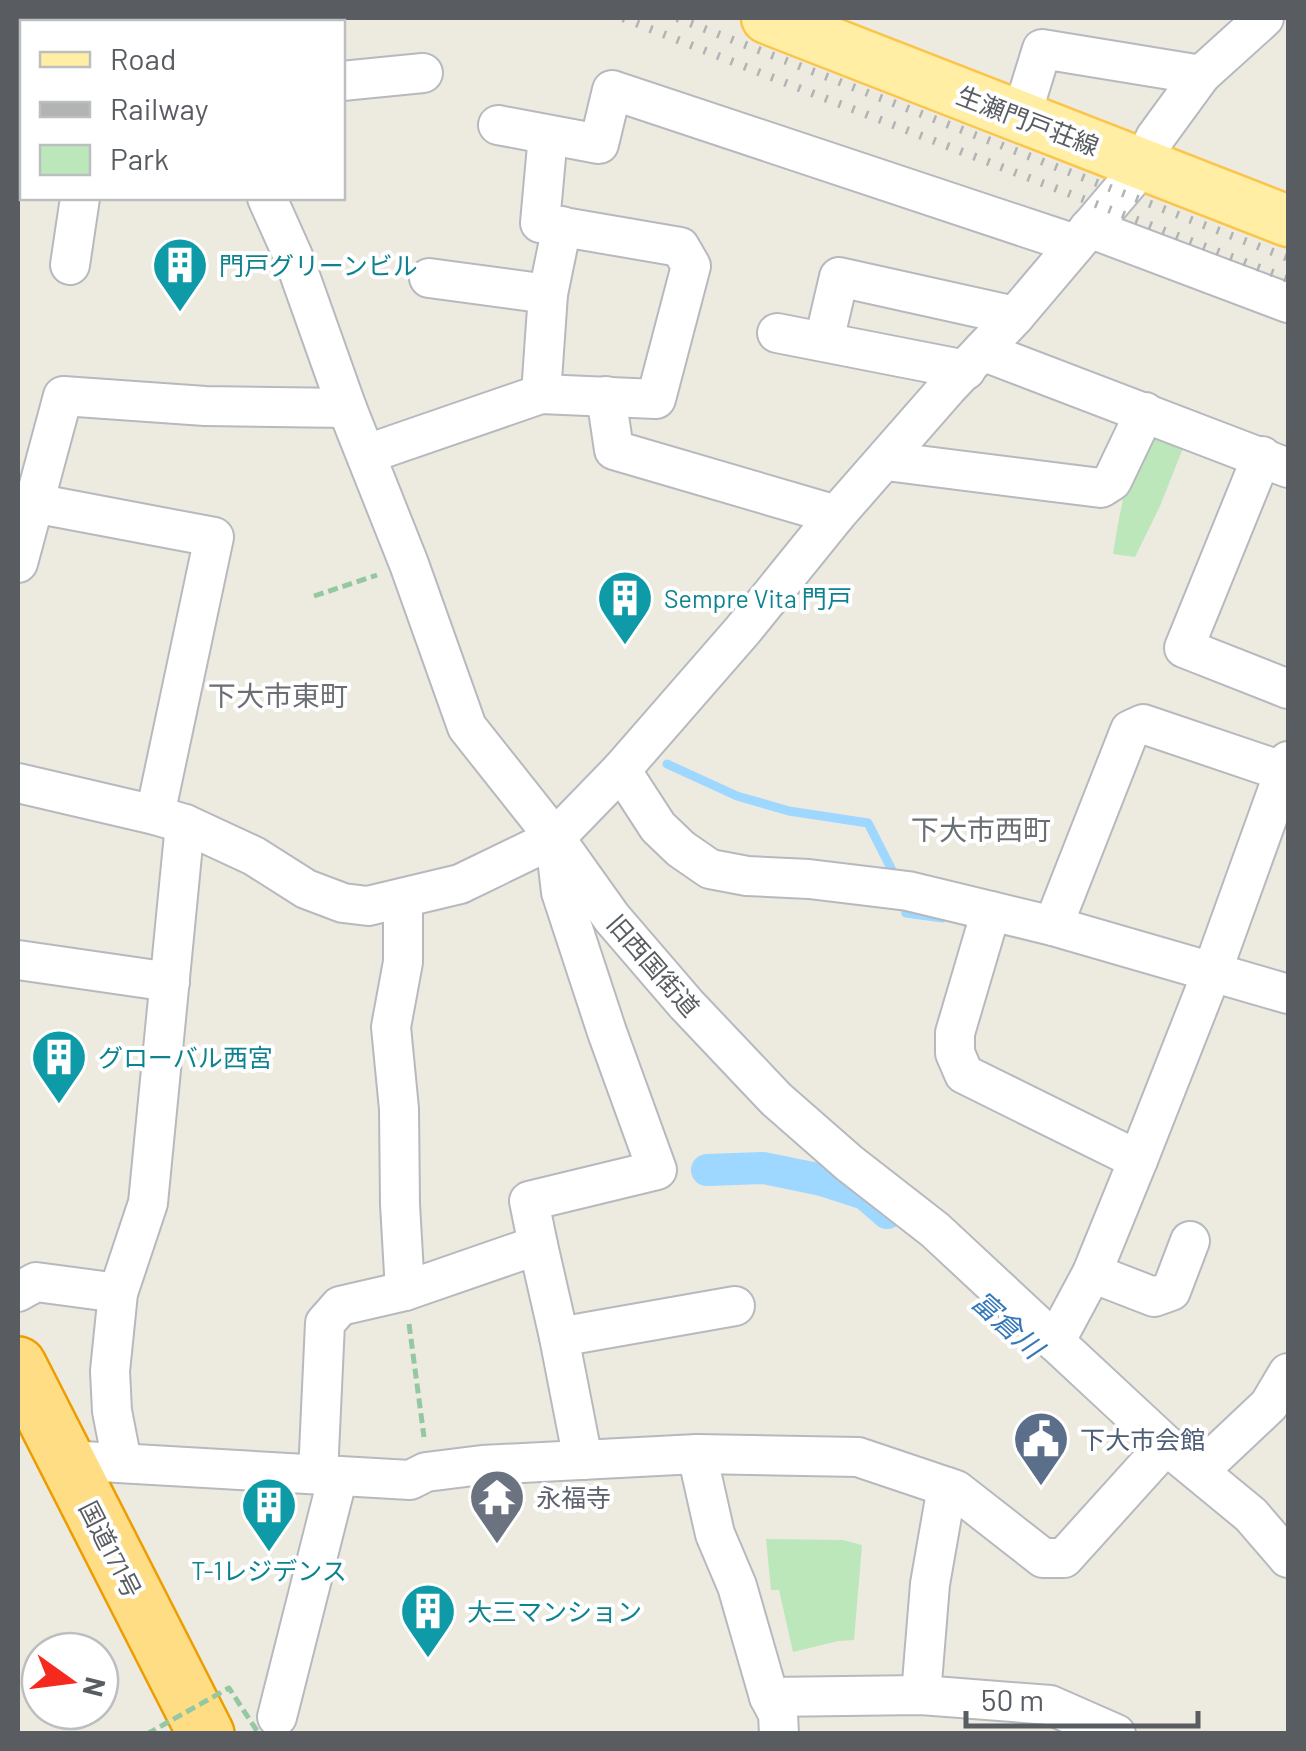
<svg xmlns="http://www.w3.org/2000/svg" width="1306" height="1751" font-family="Barlow,'Noto Sans JP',sans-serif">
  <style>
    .green { fill: #bbe7ba }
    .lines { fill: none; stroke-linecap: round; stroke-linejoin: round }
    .stream { stroke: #9ed7ff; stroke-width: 9 }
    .canal { stroke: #9ed7ff; stroke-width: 32 }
    .minor-casing { stroke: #b6b9be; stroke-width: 42 }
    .major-casing { stroke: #fbc54b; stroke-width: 55 }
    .highway-casing { stroke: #ed9d00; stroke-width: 60 }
    .path { stroke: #93c8a1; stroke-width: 5; stroke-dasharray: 10 5; stroke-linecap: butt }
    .minor { stroke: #fff; stroke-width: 38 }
    .major { stroke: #ffeea3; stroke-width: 50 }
    .highway { stroke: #ffdd85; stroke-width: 55 }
    .rail { stroke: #b2b3b3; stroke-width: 8; stroke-dasharray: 2.5 12; stroke-linecap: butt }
    .path-bridge { stroke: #93c8a1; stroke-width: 5; stroke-dasharray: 10 5; stroke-linecap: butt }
    .labels { text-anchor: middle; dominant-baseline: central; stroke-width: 8; stroke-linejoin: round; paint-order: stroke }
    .street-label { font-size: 25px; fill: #595d62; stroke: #fff }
    .culture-label { font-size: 25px; fill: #0d838f; stroke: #fff; text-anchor: start }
    .service-label { font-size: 25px; fill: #4e5e75; stroke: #fff; text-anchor: start }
    .worship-label { font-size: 25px; fill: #5b616d; stroke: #fff; text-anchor: start }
    .neighbourhood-label { font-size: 28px; fill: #6a6f74; stroke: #fff }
    .water-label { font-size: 28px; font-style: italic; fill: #3478b8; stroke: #fff }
  </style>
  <rect width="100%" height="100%" fill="#edeae0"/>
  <g class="green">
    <path d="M1155,433L1185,443L1160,506L1135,557L1113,554C1119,520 1127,455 1155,433Z"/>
    <polygon points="766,1539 843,1540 862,1545 854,1640 838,1641 793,1652 779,1590 771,1590"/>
  </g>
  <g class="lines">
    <g class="stream">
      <polyline points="667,764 737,796 789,811 868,823 896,878"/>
      <polyline points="905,908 906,913 942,918"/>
    </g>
    <polyline class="canal" points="707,1170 763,1168 822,1180 865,1194 887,1213"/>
    <g class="minor-casing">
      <g id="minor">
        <polyline points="189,18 191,22"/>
        <polyline points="18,46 22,47"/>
        <polyline points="342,81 423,73"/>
        <polyline points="1021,117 1042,49 1201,75"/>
        <polyline points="498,125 599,144 612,90 1075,244"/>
        <polyline points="267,198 293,256 347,408 409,564 467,727 555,838 612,918 686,1004 776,1099 849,1163 935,1230 1166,1445 1251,1515 1288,1558"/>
        <polyline points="1089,228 1288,303"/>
        <polyline points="70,265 80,198"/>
        <polyline points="429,278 548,294"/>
        <polyline points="777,333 966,370"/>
        <polyline points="824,341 839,277 1015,316"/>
        <polyline points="982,351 1288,468"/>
        <polyline points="541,394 548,294 562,226"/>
        <polyline points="606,396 614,450 836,515"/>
        <polyline points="367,454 541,394 656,399 691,266 680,247 540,223 548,135"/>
        <polyline points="1262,456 1184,648 1288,689"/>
        <polyline points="886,461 1101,488 1112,481 1145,412"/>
        <polyline points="34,503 214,537 155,815"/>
        <polyline points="18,563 63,396 205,406 347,408"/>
        <polyline points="621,770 658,827 681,849 710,869 747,876 809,879 908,891 1053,926 1288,994"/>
        <polyline points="18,783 155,815 185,824 254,856 306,889 343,903 368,906 460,884 555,838 621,770 743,630 836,515 949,386 1015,316 1143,165 1155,138 1201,75 1264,18"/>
        <polyline points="403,898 403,962 391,1027 399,1109 400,1204 405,1291 538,1245 559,1337 583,1460"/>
        <polyline points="991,911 955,1033 955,1053 964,1074 1138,1160"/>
        <polyline points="1053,926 1130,730 1143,724 1288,773"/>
        <polyline points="18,960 170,982"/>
        <polyline points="538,1245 529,1201 657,1170 607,1032 561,892 555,840"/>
        <polyline points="1092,1273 1154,1297 1171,1291 1190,1241"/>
        <polyline points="18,1292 36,1282 118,1293"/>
        <polyline points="559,1337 735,1306"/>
        <polyline points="1055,1342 1092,1273 1138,1160 1212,972 1288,761"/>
        <polyline points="697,1454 715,1534 737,1586 769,1697 778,1714 779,1734"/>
        <polyline points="66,1460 410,1480 426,1472 482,1465 697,1454 858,1457 956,1490 1043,1558 1064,1558 1166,1445"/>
        <polyline points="122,1462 112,1411 110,1371 118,1293 148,1203 185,824"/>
        <polyline points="1199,1471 1269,1405 1288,1373"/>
        <polyline points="318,1474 325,1323 340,1306 405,1291"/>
        <polyline points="921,1695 930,1584 947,1487"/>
        <polyline points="769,1697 921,1695 1050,1705 1116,1734"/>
        <polyline points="277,1717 338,1476"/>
      </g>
    </g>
    <g class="major-casing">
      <polyline id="major" points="767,18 1288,221"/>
    </g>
    <g class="highway-casing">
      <polyline id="highway" points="18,1365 206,1734"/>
    </g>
    <g class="path">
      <polyline points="136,22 141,18"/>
      <polyline points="314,596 377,575"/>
      <polyline points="409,1324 424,1437"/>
    </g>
    <use href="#minor" class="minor"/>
    <use href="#major" class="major"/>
    <use href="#highway" class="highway"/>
    <g class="rail">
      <polyline points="623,18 786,83 1288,279"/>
      <polyline points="677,18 1288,258"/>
    </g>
    <polyline class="path-bridge" points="147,1734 229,1688 259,1734"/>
  </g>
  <defs>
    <g id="building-pin" transform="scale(2.875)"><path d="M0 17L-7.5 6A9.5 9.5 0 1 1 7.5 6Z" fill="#0f9aa8" stroke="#fff"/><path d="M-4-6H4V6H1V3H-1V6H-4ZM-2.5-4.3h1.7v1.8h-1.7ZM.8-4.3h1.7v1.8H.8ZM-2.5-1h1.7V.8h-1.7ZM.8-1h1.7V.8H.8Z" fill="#fff"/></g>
    <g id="civic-pin" transform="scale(2.875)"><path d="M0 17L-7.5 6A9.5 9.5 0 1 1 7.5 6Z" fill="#5c6f8a" stroke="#fff"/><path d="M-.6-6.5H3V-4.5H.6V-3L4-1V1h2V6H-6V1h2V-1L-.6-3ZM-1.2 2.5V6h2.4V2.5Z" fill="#fff"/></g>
    <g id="temple-pin" transform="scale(2.875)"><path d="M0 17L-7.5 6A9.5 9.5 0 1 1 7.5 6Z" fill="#6b7280" stroke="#fff"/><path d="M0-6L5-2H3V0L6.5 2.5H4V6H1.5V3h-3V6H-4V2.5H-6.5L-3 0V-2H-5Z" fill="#fff"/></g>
  </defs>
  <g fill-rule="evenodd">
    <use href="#building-pin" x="180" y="265"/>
    <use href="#building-pin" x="625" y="598"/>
    <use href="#building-pin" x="59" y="1057"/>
    <use href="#civic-pin" x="1041" y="1439"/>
    <use href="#temple-pin" x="497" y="1497"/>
    <use href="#building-pin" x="269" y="1505"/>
    <use href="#building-pin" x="428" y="1611"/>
  </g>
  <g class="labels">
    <g class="street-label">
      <text transform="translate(1028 120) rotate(21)">生瀬門戸荘線</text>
      <text transform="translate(654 965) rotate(49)">旧西国街道</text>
      <text transform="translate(111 1549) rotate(63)">国道171号</text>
    </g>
    <g class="culture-label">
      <text x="219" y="265">門戸グリーンビル</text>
      <text x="664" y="598">Sempre Vita 門戸</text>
      <text x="98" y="1057">グローバル西宮</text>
      <text x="269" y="1570" text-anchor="middle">T-1レジデンス</text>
      <text x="467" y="1611">大三マンション</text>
    </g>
    <g class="service-label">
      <text x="1080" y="1439">下大市会館</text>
    </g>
    <g class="worship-label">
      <text x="536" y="1497">永福寺</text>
    </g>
    <g class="neighbourhood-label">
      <text x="278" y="695">下大市東町</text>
      <text x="981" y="829">下大市西町</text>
    </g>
    <g class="water-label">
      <text transform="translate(1008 1324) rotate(42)">富倉川</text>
    </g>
  </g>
  <rect width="1306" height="1751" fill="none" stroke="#595d62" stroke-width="40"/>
  <rect x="20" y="20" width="325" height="180" fill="#ffffff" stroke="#bdbec0" stroke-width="2.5"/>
  <rect x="40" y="52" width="50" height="15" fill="#ffeea3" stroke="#bdbec0" stroke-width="2.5"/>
  <text x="110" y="70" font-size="30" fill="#595d62">Road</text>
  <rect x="40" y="102" width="50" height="15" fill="#b2b3b3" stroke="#bdbec0" stroke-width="2.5"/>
  <text x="110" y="120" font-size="30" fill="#595d62">Railway</text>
  <rect x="40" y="145" width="50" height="30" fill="#bbe7ba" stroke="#bdbec0" stroke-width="2.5"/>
  <text x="110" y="170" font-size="30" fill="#595d62">Park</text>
  <g transform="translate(70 1681) rotate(104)"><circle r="48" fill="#ffffff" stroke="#bdbec0" stroke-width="2.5"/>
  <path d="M0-8L18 38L0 25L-18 38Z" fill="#f5291e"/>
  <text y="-15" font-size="28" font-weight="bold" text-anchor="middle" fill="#595d62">N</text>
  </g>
  <path d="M966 1711v15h232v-15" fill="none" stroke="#595d62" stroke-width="5"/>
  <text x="981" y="1711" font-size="30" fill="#595d62" stroke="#ffffff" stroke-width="8" paint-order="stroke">50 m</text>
</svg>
